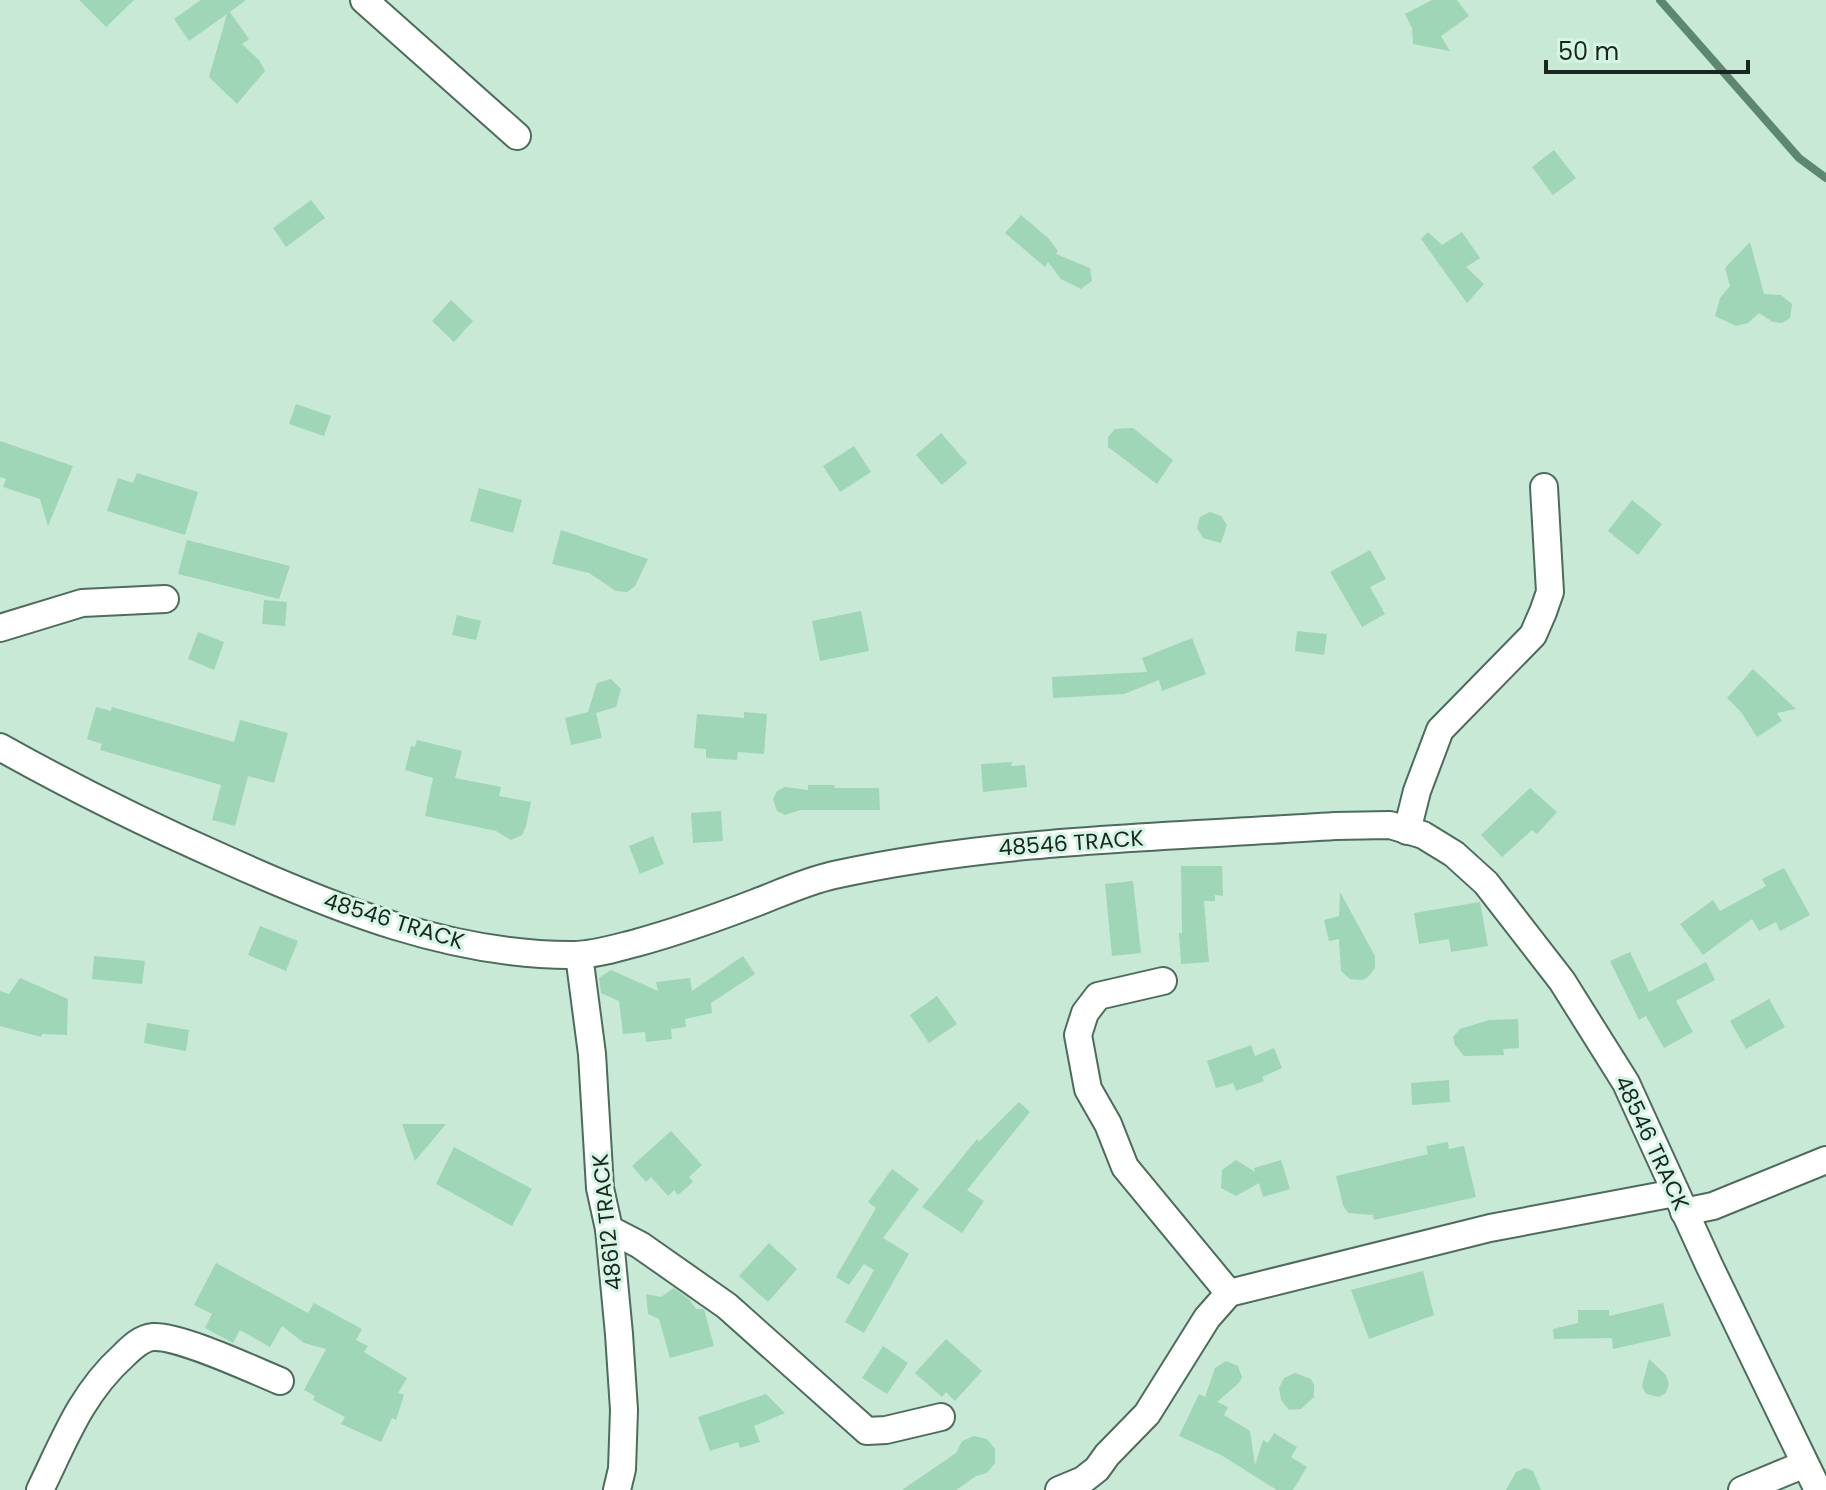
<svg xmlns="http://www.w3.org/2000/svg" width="1826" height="1490" font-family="Poppins,sans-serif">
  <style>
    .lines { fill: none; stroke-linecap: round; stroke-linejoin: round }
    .stream { stroke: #5d8770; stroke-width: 8 }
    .building { fill: #9fd6b8 }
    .minor-casing { stroke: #4e6c5c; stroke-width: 30 }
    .minor { stroke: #fff; stroke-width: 26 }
    .labels { text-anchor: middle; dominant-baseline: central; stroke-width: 6; stroke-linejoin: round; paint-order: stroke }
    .street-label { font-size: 22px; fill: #1a261f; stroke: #d4f6e3 }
  </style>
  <rect width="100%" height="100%" fill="#c7e9d6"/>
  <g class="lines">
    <polyline class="stream" points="1660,0 1799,158 1826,178"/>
  </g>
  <g class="building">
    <polygon points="79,0 134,0 106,27"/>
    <polygon points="201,0 246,0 230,12 249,39 242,44 259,60 265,71 237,104 209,77 227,14 189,41 174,19"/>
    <polygon points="1432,0 1457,0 1469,16 1441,36 1450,51 1413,44 1412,28 1405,14"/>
    <polygon points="1554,150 1576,178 1553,195 1532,167"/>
    <polygon points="311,200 325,218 286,247 273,228"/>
    <polygon points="1021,215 1048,238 1058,251 1056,254 1090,268 1092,281 1081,289 1061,279 1048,262 1045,267 1005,233"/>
    <polygon points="1428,232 1442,245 1462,232 1480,258 1466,267 1484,284 1467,303 1421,239"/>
    <polygon points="1750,242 1764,294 1781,295 1792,304 1790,318 1782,323 1773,322 1759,313 1748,323 1736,326 1715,316 1720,298 1730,286 1725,268"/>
    <polygon points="451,300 473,321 454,342 432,321"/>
    <polygon points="296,404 331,416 324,436 289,424"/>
    <polygon points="1133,428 1173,460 1157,484 1108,447 1108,437 1115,429"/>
    <polygon points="941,433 967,463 942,485 916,455"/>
    <polygon points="0,441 73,466 48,526 40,499 3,487 6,479 0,477"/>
    <polygon points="854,446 871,472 840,492 823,466"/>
    <polygon points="137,473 198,492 185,535 107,511 118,478 133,483"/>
    <polygon points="479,488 522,500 513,533 470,521"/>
    <polygon points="1632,500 1662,524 1638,555 1608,531"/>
    <polygon points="1210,512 1221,516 1227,525 1221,543 1203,538 1197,528 1200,517"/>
    <polygon points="561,530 648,559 635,586 627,592 616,591 589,573 552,564"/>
    <polygon points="187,540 290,566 279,599 178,574"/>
    <polygon points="1370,550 1386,579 1370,587 1385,614 1362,627 1330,572"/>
    <polygon points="264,600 287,602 285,626 262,624"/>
    <polygon points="861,611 869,651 820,661 812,621"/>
    <polygon points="457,615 481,621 476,640 452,635"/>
    <polygon points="1297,631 1327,634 1324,655 1295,651"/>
    <polygon points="198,632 224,642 214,670 188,659"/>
    <polygon points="1192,638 1206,674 1162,691 1159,680 1124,694 1053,698 1052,677 1147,672 1142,658"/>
    <polygon points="1753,669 1796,709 1777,713 1782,721 1757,737 1741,712 1727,698"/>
    <polygon points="611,679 621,689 616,707 596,713 602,738 571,745 565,718 588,712 597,683"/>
    <polygon points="96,707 111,711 112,707 234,742 240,720 288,733 274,783 248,776 235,826 212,820 221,785 100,750 102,744 87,739"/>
    <polygon points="744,712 767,714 764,754 738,752 737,760 706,758 706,749 694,748 697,714 744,718"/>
    <polygon points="417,740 462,751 455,778 501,787 499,796 531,802 526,826 522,835 511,840 496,831 425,816 433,778 405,770 411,746 415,747"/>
    <polygon points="1012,762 1011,766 1025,765 1027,787 983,792 981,764"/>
    <polygon points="808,785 834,785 835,788 879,788 880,810 800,810 785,815 777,811 773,799 777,791 785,787 808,790"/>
    <polygon points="1530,788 1557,812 1537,834 1532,830 1502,857 1481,835"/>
    <polygon points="721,811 723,841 693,843 691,813"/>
    <polygon points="653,836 664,864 640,874 629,846"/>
    <polygon points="1181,866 1222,866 1223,896 1215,895 1215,901 1204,901 1209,962 1181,964 1179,933 1182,933"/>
    <polygon points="1784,868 1810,915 1780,931 1776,922 1759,931 1752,919 1703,955 1680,924 1713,900 1720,911 1766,886 1762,879"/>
    <polygon points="1133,881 1141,953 1112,956 1105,884"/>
    <polygon points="1340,892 1375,956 1375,968 1368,977 1362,980 1350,979 1341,971 1339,939 1329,941 1324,920 1339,916"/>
    <polygon points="1480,902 1488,946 1451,952 1449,939 1419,944 1414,913"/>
    <polygon points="260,926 298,941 286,971 248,955"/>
    <polygon points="1630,952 1649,992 1706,962 1715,980 1676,1001 1693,1032 1664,1048 1646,1016 1639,1020 1610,961"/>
    <polygon points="94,956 145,961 142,984 92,979"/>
    <polygon points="743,956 755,974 711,1003 712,1013 685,1019 686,1027 671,1029 672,1039 646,1042 645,1032 623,1034 619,1001 601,993 599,978 611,970 658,991 656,982 690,978 692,991"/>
    <polygon points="20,978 68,999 67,1035 42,1034 41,1037 0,1026 0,991 9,994"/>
    <polygon points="937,996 957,1024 929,1043 910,1015"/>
    <polygon points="1769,999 1785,1027 1746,1049 1730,1021"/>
    <polygon points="1518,1019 1519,1048 1503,1049 1504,1055 1464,1056 1455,1045 1453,1037 1460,1029 1489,1020"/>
    <polygon points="147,1023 189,1030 186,1051 144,1043"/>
    <polygon points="1251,1045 1255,1056 1274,1048 1282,1068 1262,1077 1264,1081 1236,1091 1233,1083 1216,1088 1207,1061"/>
    <polygon points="1449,1080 1450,1102 1412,1105 1411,1083"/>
    <polygon points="1019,1102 1030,1112 967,1190 984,1201 962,1233 922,1207 977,1139 979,1142"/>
    <polygon points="402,1124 446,1124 415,1161"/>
    <polygon points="671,1131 702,1165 689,1177 693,1182 678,1195 674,1190 668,1196 651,1177 646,1182 632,1166"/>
    <polygon points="1448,1142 1449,1149 1464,1146 1476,1197 1374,1220 1373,1215 1348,1213 1343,1205 1336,1176 1428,1154 1426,1146"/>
    <polygon points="454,1147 532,1189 512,1226 436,1184"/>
    <polygon points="1236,1160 1255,1172 1254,1168 1281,1160 1290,1189 1263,1197 1259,1183 1236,1196 1221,1188 1222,1170"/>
    <polygon points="892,1169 919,1189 883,1238 909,1254 864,1333 845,1322 874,1270 864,1264 849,1285 836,1277 876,1208 868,1202"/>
    <polygon points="769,1243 797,1269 768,1302 739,1276"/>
    <polygon points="216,1263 308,1313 314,1303 362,1329 356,1340 368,1346 364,1352 407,1378 398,1393 404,1395 396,1420 392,1418 381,1442 341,1424 345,1417 313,1400 315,1396 304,1390 326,1349 304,1343 282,1326 270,1347 240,1330 233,1343 205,1328 212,1314 194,1305"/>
    <polygon points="1423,1271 1434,1315 1369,1339 1351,1290"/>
    <polygon points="674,1288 689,1299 696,1309 704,1309 714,1346 670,1358 659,1319 648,1314 646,1294 661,1297"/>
    <polygon points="1663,1303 1671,1336 1613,1349 1612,1338 1554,1339 1553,1329 1578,1323 1578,1310 1609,1310 1609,1316"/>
    <polygon points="946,1339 982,1371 955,1401 946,1392 942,1397 915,1373"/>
    <polygon points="883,1346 908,1363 887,1394 862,1378"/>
    <polygon points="1649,1359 1666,1375 1669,1384 1666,1393 1659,1397 1646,1394 1642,1386"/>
    <polygon points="1226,1361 1238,1366 1242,1377 1239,1383 1217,1402 1228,1407 1224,1415 1250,1431 1255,1465 1263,1440 1268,1443 1274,1433 1297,1447 1291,1457 1307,1467 1293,1490 1277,1490 1221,1455 1179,1436 1199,1394 1205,1397 1215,1368"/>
    <polygon points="1295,1373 1311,1379 1314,1385 1314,1397 1301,1409 1289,1410 1281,1400 1279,1388 1284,1378"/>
    <polygon points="766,1394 785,1413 754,1426 760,1442 740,1448 738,1442 710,1451 698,1417"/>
    <polygon points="974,1436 987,1439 995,1449 995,1463 987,1473 976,1476 956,1490 902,1490 956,1453 962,1441"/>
    <polygon points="1525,1468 1533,1471 1541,1490 1506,1490 1516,1472"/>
  </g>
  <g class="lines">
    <g class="minor-casing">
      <g id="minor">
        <polyline points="364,0 517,136"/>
        <polyline points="0,628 82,603 165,599"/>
        <path d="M0,747C73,788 148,825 225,859C334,908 452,956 574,955C594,955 616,948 636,943C676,932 716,918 755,903C781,893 807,881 834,875C998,839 1168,837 1335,826L1390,825L1423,835L1454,854L1486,883L1562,981L1626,1083L1709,1265L1818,1490"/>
        <polyline points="1407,831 1417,791 1440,730 1533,635 1543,612 1550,592 1544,487"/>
        <polyline points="579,955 592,1054 600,1188 609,1229 619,1334 624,1410 622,1469 617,1490"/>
        <polyline points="1163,981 1098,996 1085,1013 1078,1035 1088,1089 1108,1124 1125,1167 1229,1293"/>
        <polyline points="1684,1212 1713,1206 1826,1160"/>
        <polyline points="609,1229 640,1245 727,1306 867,1431 886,1430 941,1417"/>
        <path d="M40,1490C64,1441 81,1394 123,1356C131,1348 141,1338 153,1337C179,1335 253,1370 280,1381"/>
        <polyline points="1059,1490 1083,1480 1097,1469 1107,1455 1147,1414 1207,1318 1229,1293 1490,1228 1675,1193"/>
        <polyline points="1742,1490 1805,1464"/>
      </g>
    </g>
    <use href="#minor" class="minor"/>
  </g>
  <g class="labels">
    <g class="street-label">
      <text transform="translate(1071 843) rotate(-4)">48546 TRACK</text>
      <text transform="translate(394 921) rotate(17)">48546 TRACK</text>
      <text transform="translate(1652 1143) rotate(65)">48546 TRACK</text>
      <text transform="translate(607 1222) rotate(-96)">48612 TRACK</text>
    </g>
  </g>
  <path d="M1546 60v12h202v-12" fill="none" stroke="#1a261f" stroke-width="4"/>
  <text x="1558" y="60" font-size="24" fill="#1a261f" stroke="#d4f6e3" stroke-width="6" paint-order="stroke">50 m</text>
</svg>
